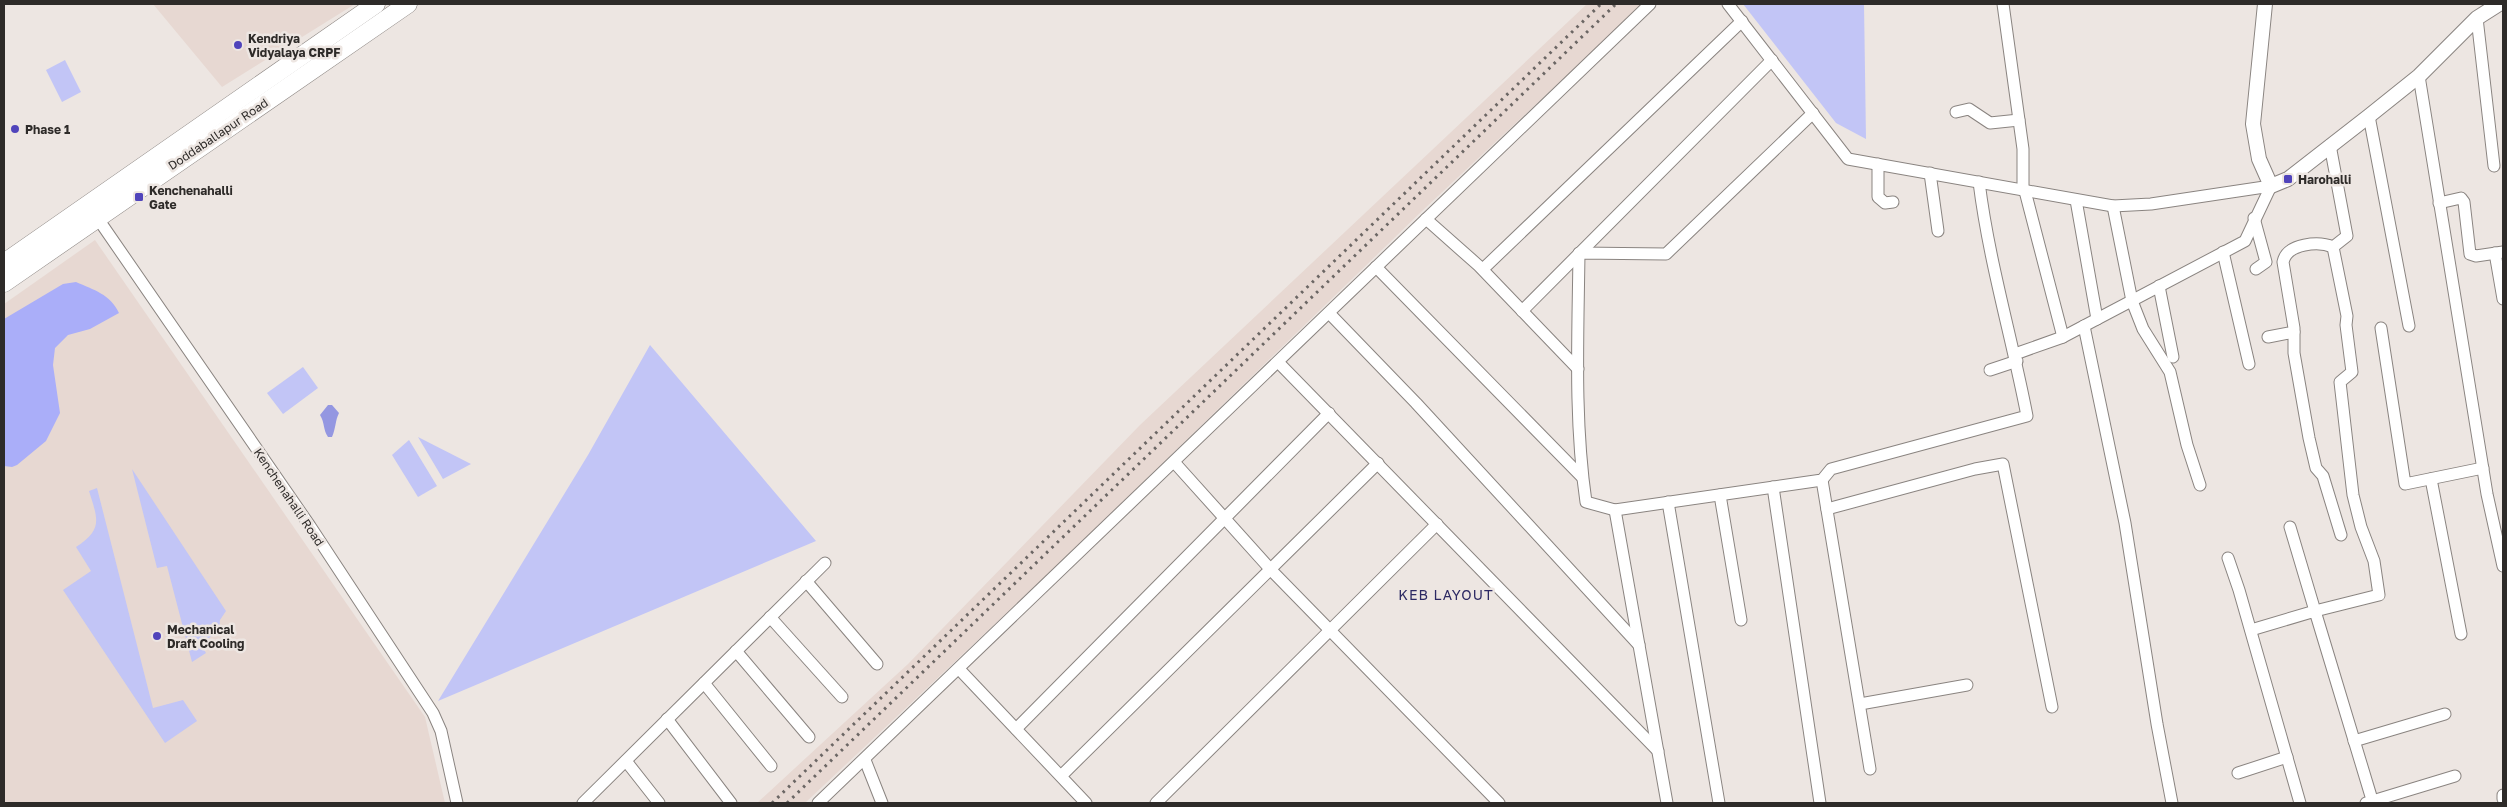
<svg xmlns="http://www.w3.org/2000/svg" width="2507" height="807" font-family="'Golos Text',sans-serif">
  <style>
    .built { fill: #e7d8d2 }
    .green { fill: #c2c5f6 }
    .forest { fill: #aaaef9 }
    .water { fill: #9497e1 }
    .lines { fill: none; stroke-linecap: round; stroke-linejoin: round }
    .minor-casing { stroke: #8a8480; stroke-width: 13 }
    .tertiary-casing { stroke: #8a8480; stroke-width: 16 }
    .primary-casing { stroke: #8a8480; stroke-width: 19 }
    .minor { stroke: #fff; stroke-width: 11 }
    .tertiary { stroke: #fff; stroke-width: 14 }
    .primary { stroke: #fff; stroke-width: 18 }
    .rail { stroke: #6b6664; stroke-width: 3; stroke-dasharray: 2.5 5; stroke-linecap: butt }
    .poi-dot { fill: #5044bb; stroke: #ede6e2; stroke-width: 2 }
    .labels { text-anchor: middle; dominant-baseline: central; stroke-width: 5; stroke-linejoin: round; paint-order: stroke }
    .poi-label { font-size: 12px; font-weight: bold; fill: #2e2b29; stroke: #ede6e2; text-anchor: start }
    .street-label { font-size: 12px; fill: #2e2b29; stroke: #ede6e2 }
    .neighbourhood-label { font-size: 14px; letter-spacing: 1px; fill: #2c2963; stroke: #ede6e2 }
  </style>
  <rect width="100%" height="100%" fill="#ede6e2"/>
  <g class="built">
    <polygon points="153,4 355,4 222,87"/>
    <polygon points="1587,4 1643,4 1422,211 1068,555 805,803 757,803 908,664 1140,425"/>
    <polygon points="95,240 425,717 445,803 4,803 4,304"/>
  </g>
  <g class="green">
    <polygon points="1743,4 1864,4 1866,139 1836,123"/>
    <polygon points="65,60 81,92 62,102 46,70"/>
    <polygon points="650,345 816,541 438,701 588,455"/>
    <polygon points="303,367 318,388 283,414 267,393"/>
    <polygon points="418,437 471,464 443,479"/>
    <polygon points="409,440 437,486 418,497 392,455"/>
    <polygon points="132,469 226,611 220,620 219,632 200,643 206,653 192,662 167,566 157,568"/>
    <path d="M97,488L153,708L183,700L197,721L165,743L63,590L91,571L76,547C103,529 98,520 89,491Z"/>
  </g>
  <path class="forest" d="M76,282C94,290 110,294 119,313L90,329L68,335L55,348L53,365L60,413L46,441L17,465L12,467L4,466V319L63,284Z"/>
  <path class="water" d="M328,405H332L339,413C335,421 336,428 332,437H328C323,430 325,423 320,415Z"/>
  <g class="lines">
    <g class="minor-casing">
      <g id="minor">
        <polyline points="1728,4 1848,159 2113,206 2151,204 2271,186"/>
        <polyline points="2003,4 2023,149 2023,190"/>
        <polyline points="2477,18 2494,166"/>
        <polyline points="2419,76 2487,494 2503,566"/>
        <polyline points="1956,112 1969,109 1990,123 2019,120"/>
        <path d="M1813,113L1666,254L1579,253C1578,336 1574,420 1586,502L1615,510L1822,480L1831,469L2027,416C2012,338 1989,262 1979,182"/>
        <polyline points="2369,116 2409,326"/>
        <polyline points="1878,164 1878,197 1885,203 1893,202"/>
        <polyline points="1930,173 1938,231"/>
        <polyline points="2025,191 2063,337"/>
        <polyline points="2076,200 2097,319"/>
        <polyline points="2439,203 2461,198 2464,202 2470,254 2476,256 2503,252"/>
        <polyline points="2113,206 2132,301 2143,329 2170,372 2187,445 2200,485"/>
        <polyline points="94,213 310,526 433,713 441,731 457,803"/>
        <polyline points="2254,218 2266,262 2256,269"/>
        <polyline points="1426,219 1479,266 1578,369"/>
        <path d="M2333,247C2319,241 2287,243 2283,262L2294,328V353L2309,438L2316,468L2323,476L2341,535"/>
        <polyline points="2223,252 2249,364"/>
        <polyline points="2495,253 2503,299"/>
        <polyline points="1376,267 1582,477"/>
        <polyline points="1483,269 1742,21"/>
        <polyline points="2159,286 2173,357"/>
        <polyline points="1522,311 1772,60"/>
        <polyline points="1329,313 1416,403 1639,645"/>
        <polyline points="2084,326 2125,523 2157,724 2172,803"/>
        <polyline points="2381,328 2405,484 2483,468"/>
        <polyline points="2268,337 2294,332"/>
        <polyline points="2015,354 2063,337 2245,241 2271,186"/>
        <polyline points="1278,362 1658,751"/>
        <polyline points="1990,370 2017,361"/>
        <polyline points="1174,462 1272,571 1499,803"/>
        <polyline points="2431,479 2461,634"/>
        <polyline points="1822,480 1870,769"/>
        <polyline points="1773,487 1820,803"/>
        <polyline points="1720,495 1741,620"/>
        <polyline points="1668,502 1719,803"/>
        <polyline points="1827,509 1975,469 2003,464 2052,707"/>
        <polyline points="1615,510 1667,803"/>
        <polyline points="2290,527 2315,611 2379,595 2374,561 2361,527 2353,495 2340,382 2352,372 2346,325 2347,316 2333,247 2347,236 2330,145"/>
        <polyline points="2228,558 2239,590 2300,803"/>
        <polyline points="806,581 877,664"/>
        <polyline points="770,617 842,697"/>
        <polyline points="2251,630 2315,611 2373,803"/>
        <polyline points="736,651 809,737"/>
        <polyline points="959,669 1086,803"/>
        <polyline points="704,683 771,766"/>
        <polyline points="1860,704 1967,685"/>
        <polyline points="667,719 731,803"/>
        <polyline points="1016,729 1329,413"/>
        <polyline points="2354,741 2445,714"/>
        <polyline points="865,760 882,803"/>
        <polyline points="626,761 659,803"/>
        <polyline points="2238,773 2287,757"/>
        <polyline points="1061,776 1378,463"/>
        <polyline points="2503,795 2503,799"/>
        <polyline points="583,803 825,563"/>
        <polyline points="818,803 1650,4"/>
        <polyline points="1156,803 1437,524"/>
        <polyline points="2366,803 2455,776"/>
      </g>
    </g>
    <g class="tertiary-casing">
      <polyline id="tertiary" points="2265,4 2253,124 2259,159 2271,186 2288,179 2369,116 2419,76 2477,18 2499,4"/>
    </g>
    <g class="primary-casing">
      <g id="primary">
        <polyline points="4,263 376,4"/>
        <polyline points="4,283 408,4"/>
      </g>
    </g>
    <use href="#minor" class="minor"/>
    <use href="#tertiary" class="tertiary"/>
    <use href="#primary" class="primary"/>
    <g class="rail">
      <polyline points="772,803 1601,4"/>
      <polyline points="787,803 1616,4"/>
    </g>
  </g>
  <g class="poi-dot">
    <circle cx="238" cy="45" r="5"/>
    <circle cx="15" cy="129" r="5"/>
    <rect x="2283" y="174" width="10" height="10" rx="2.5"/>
    <rect x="134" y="192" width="10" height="10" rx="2.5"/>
    <circle cx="157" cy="636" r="5"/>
  </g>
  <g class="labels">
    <g class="poi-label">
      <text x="248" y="38">Kendriya<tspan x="248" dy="14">Vidyalaya CRPF</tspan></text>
      <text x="25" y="129">Phase 1</text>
      <text x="2298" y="179">Harohalli</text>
      <text x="149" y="190">Kenchenahalli<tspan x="149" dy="14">Gate</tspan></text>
      <text x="167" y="629">Mechanical<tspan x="167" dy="14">Draft Cooling</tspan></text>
    </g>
    <g class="street-label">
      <text transform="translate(218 134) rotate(-34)">Doddaballapur Road</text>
      <text transform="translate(289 497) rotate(56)">Kenchenahalli Road</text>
    </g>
    <g class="neighbourhood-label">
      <text x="1446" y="594">KEB LAYOUT</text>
    </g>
  </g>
  <rect width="2507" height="807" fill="none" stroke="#2e2b29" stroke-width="10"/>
</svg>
